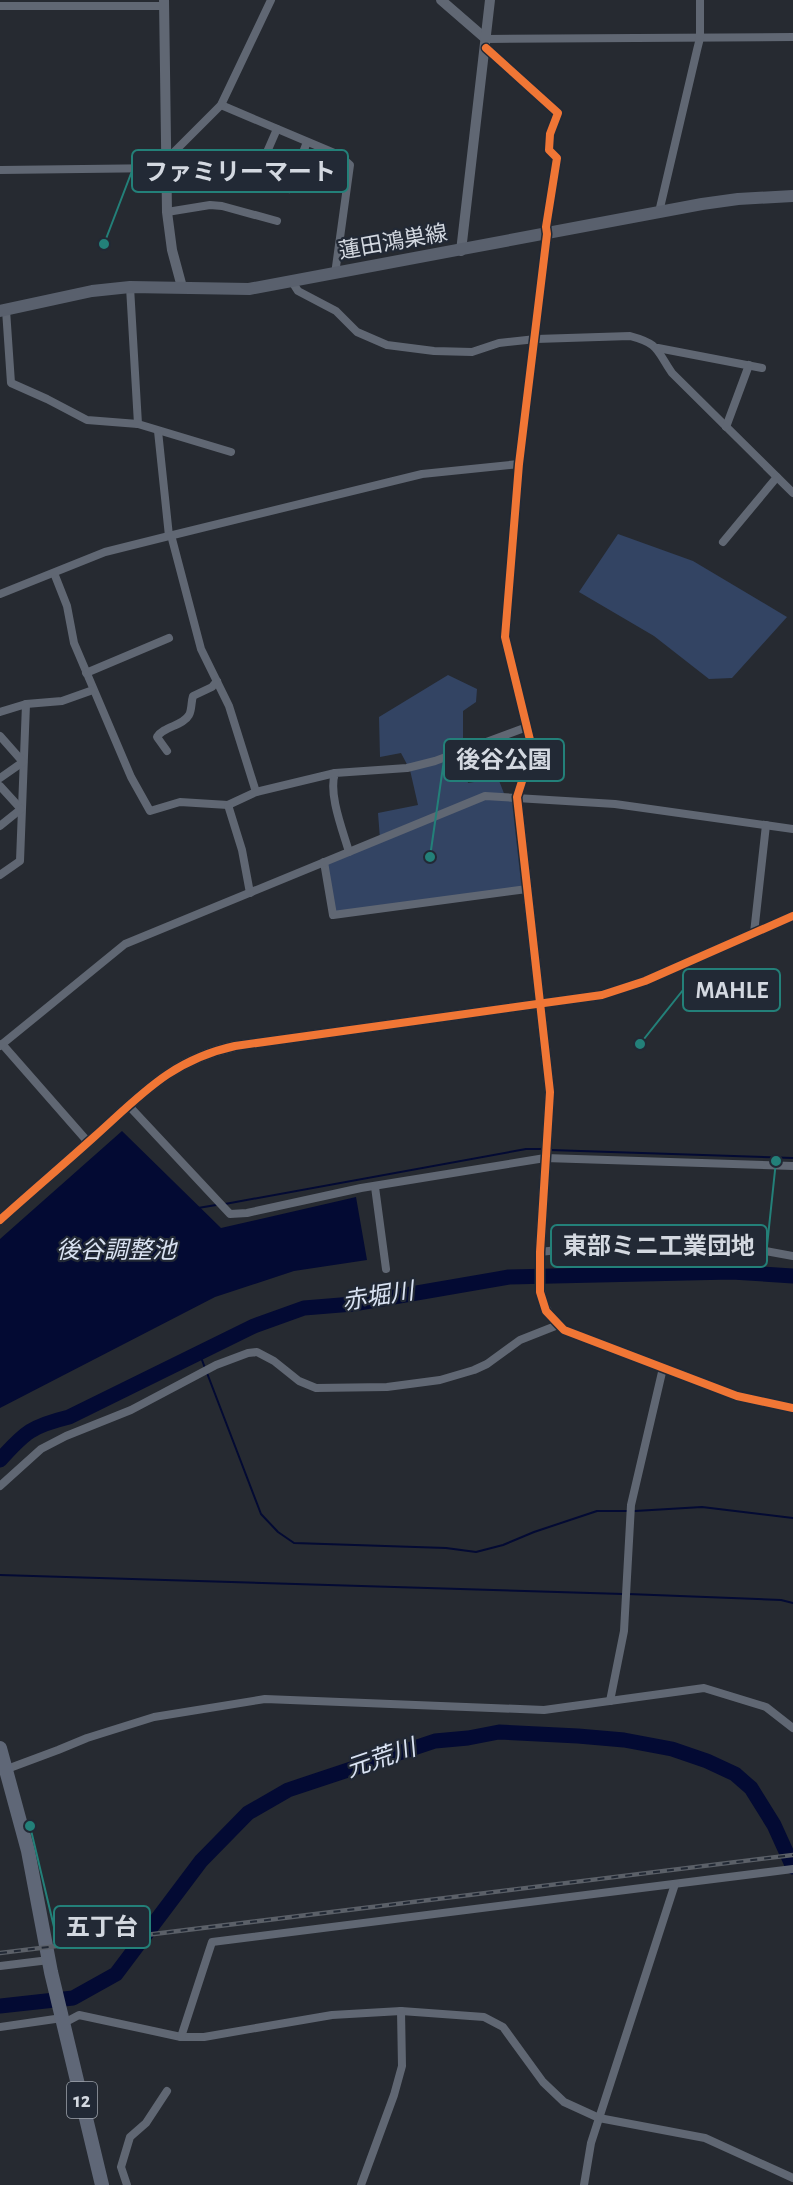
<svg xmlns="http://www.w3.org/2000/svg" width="793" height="2185" font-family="'Alegreya Sans','Noto Sans JP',sans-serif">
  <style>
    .green { fill: #334463 }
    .water { fill: #030a33 }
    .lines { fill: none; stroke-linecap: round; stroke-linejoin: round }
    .stream { stroke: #030a33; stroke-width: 2 }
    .river { stroke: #030a33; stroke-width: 15 }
    .minor { stroke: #606773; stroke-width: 8 }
    .tertiary { stroke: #606773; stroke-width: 10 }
    .secondary { stroke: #59606d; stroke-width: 12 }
    .primary { stroke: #5f6777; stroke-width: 14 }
    .rail-casing { stroke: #5b6068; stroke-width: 4.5 }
    .rail { stroke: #222935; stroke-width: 2; stroke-dasharray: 7; stroke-linecap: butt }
    .cycleway-casing { stroke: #222935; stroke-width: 11 }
    .cycleway { stroke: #f07635; stroke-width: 8 }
    .labels { text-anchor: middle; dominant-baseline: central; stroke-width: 4.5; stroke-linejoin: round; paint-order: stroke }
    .shield { fill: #222935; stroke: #9ea4ad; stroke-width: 1.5 }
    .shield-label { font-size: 21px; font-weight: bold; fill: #d3d8e0 }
    .street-label { font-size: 22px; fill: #d3d8e0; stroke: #222935 }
    .water-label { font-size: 24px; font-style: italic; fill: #dae3f3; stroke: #222935 }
    .leader { fill: none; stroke: #238079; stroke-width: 2 }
    .callout-dot { fill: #238079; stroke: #222935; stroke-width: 2 }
    .callout { fill: #222935; stroke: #238079; stroke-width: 2 }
    .callout-label { font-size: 24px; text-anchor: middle; font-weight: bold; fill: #d3d8e0 }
  </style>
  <rect width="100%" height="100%" fill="#262a31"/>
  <g class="green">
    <polygon points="618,534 693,561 787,617 732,678 709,679 654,636 579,592"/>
    <polygon points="448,675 477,689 476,702 463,711 463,753 468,783 498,778 505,796 517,797 527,889 333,915 324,862 380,839 378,813 418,805 410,770 401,753 380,757 379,717"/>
  </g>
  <polygon class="water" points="122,1131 221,1228 356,1197 367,1260 294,1271 215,1297 0,1408 0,1239"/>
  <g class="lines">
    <g class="stream">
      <polyline points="550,1150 793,1158"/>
      <polyline points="225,1204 526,1149 544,1149"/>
      <polyline points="198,1208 216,1205"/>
      <polyline points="199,1352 205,1368"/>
      <polyline points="207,1373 261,1514 278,1532 294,1543 446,1548 476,1552 503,1545 534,1532 597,1511 629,1511"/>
      <polyline points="635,1511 702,1507 793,1518"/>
      <polyline points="0,1575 623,1594"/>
      <polyline points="628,1594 781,1600 793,1603"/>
    </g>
    <g class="river">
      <path d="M0,1460C25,1432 32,1426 69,1417L254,1326L304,1308L353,1304L509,1277L732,1272L793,1276"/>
      <polyline points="0,2006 73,1998 116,1974 201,1861 248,1813 288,1790 435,1741 468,1738 499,1732 578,1736 624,1740 672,1749 707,1761 735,1774 751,1788 774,1825 793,1867"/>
    </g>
    <g class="minor">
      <polyline points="0,6 164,6"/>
      <polyline points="486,39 793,37"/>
      <polyline points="486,48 558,113 550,134 549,150 557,158 546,227 547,234 519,464 505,637 531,744 530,756 517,797"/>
      <polyline points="221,105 339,155 350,165 335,274"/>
      <polyline points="277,129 257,175 289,189 307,142"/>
      <polyline points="165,161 221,105 271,0"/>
      <polyline points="0,170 165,168"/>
      <polyline points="167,212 210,205 222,206 277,221"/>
      <polyline points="659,212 697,50 700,38 700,0"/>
      <path d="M291,280L298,291L336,311L357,332L387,345L434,351L472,352L499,343L536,339L630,336C660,344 656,350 672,373L793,493"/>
      <polyline points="130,287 138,424"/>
      <polyline points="6,310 11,383 47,399 87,420 138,424 231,452"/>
      <polyline points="658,348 762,368"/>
      <polyline points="726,427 749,365"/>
      <polyline points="158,431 169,536"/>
      <polyline points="171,535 201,649 229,706 256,792"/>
      <polyline points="723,542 777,477"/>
      <polyline points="54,573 67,606 74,643 131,777 150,811 180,802 228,805"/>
      <polyline points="0,594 105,552 169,536 422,474 519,464"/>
      <polyline points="86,673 169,638"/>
      <polyline points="26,704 62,701 93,690"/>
      <polyline points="0,712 26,704 20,861 0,875"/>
      <polyline points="0,736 23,762 0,778"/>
      <path d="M167,751L157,737C164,726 183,726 189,715C192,710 191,702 193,696L212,687L217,681"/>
      <polyline points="0,786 21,809"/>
      <polyline points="0,826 21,809"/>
      <path d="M349,852C343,831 328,794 335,773L407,768L435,761L527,727"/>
      <polyline points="324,862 333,915 527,889"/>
      <polyline points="250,893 242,850 228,805 256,792 335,773"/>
      <polyline points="754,933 766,825"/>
      <polyline points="2,1044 88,1142"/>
      <polyline points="0,1046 125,944 485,796 615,804 793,829"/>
      <polyline points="129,1106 230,1214 247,1213 361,1188 545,1158 793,1166"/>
      <polyline points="375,1187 386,1269"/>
      <path d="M793,1256L760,1250L575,1248L540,1252C539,1282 538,1310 564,1330L737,1396L793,1408"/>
      <polyline points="0,1486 41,1449 66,1436 131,1410 216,1365 248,1353 257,1352 274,1361 299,1381 316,1388 387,1387 440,1380 474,1370 487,1364 520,1340 558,1325"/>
      <polyline points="610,1701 624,1631 631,1505 663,1368"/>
      <polyline points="7,1769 58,1750 87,1738 154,1717 265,1699 544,1710 704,1688 766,1707 793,1728"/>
      <polyline points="0,1966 49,1960"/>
      <polyline points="64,2023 79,2015 181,2037 204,2037 332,2015 401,2011 484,2017 503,2027 543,2082 564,2102 599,2118 705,2138 793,2178"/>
      <polyline points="0,2027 62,2018"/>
      <polyline points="181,2037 212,1942 793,1869"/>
      <polyline points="127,2185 121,2167 130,2137 146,2123 167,2091"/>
      <polyline points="361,2185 394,2095 402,2066 401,2011"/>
      <polyline points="584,2185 591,2143 675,1884"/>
    </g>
    <g class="tertiary">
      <polyline points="164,0 167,212 172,250 182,287"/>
      <polyline points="441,0 486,39"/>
      <polyline points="461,251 490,0"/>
      <polyline points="517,797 550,1092 540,1252"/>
      <path d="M0,1220C31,1192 63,1165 94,1137C141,1095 171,1060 235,1046L602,995L645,981L793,916"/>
    </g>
    <polyline class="secondary" points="0,311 92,291 130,287 249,289 702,204 738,199 793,196"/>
    <polyline class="primary" points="0,1748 28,1851 51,1972 102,2185"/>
    <g class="rail-casing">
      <polyline id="rail" points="0,1953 793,1855"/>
    </g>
    <use href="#rail" class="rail"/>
    <g class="cycleway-casing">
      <g id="cycleway">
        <polyline points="486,48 558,113 550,134 549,150 557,158 546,227 547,234 519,464 505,637 531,744 530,756 517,797 550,1092 540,1252 540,1292 546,1311 564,1330 737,1396 793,1408"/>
        <path d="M0,1220C31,1192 63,1165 94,1137C141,1095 171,1060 235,1046L602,995L645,981L793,916"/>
      </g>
    </g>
    <use href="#cycleway" class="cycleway"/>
  </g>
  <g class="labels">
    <rect class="shield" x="67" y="2082" width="30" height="36" rx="4.5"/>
    <g class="shield-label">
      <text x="82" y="2100">12</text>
    </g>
    <g class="street-label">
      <text transform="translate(393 242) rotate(-10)">蓮田鴻巣線</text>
    </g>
    <g class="water-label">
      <text x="116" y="1251">後谷調整池</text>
      <text transform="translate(378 1297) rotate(-9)">赤堀川</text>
      <text transform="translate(381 1759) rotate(-19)">元荒川</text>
    </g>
  </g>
  <path class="leader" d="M104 244L132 171M430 857L444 760M640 1044L683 990M776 1161L767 1246M30 1826L54 1927"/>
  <g class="callout-dot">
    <circle cx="104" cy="244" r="6"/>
    <circle cx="430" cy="857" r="6"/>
    <circle cx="640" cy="1044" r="6"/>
    <circle cx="776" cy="1161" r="6"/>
    <circle cx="30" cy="1826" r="6"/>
  </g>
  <g class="callout">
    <rect x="132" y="150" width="216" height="42" rx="6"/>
    <rect x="444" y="739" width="120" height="42" rx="6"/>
    <rect x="683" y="969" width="97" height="42" rx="6"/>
    <rect x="551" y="1225" width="216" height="42" rx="6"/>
    <rect x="54" y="1906" width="96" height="42" rx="6"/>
  </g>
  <g class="callout-label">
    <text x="240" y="180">ファミリーマート</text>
    <text x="504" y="768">後谷公園</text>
    <text x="732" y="998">MAHLE</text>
    <text x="659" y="1254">東部ミニ工業団地</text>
    <text x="102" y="1935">五丁台</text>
  </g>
</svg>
